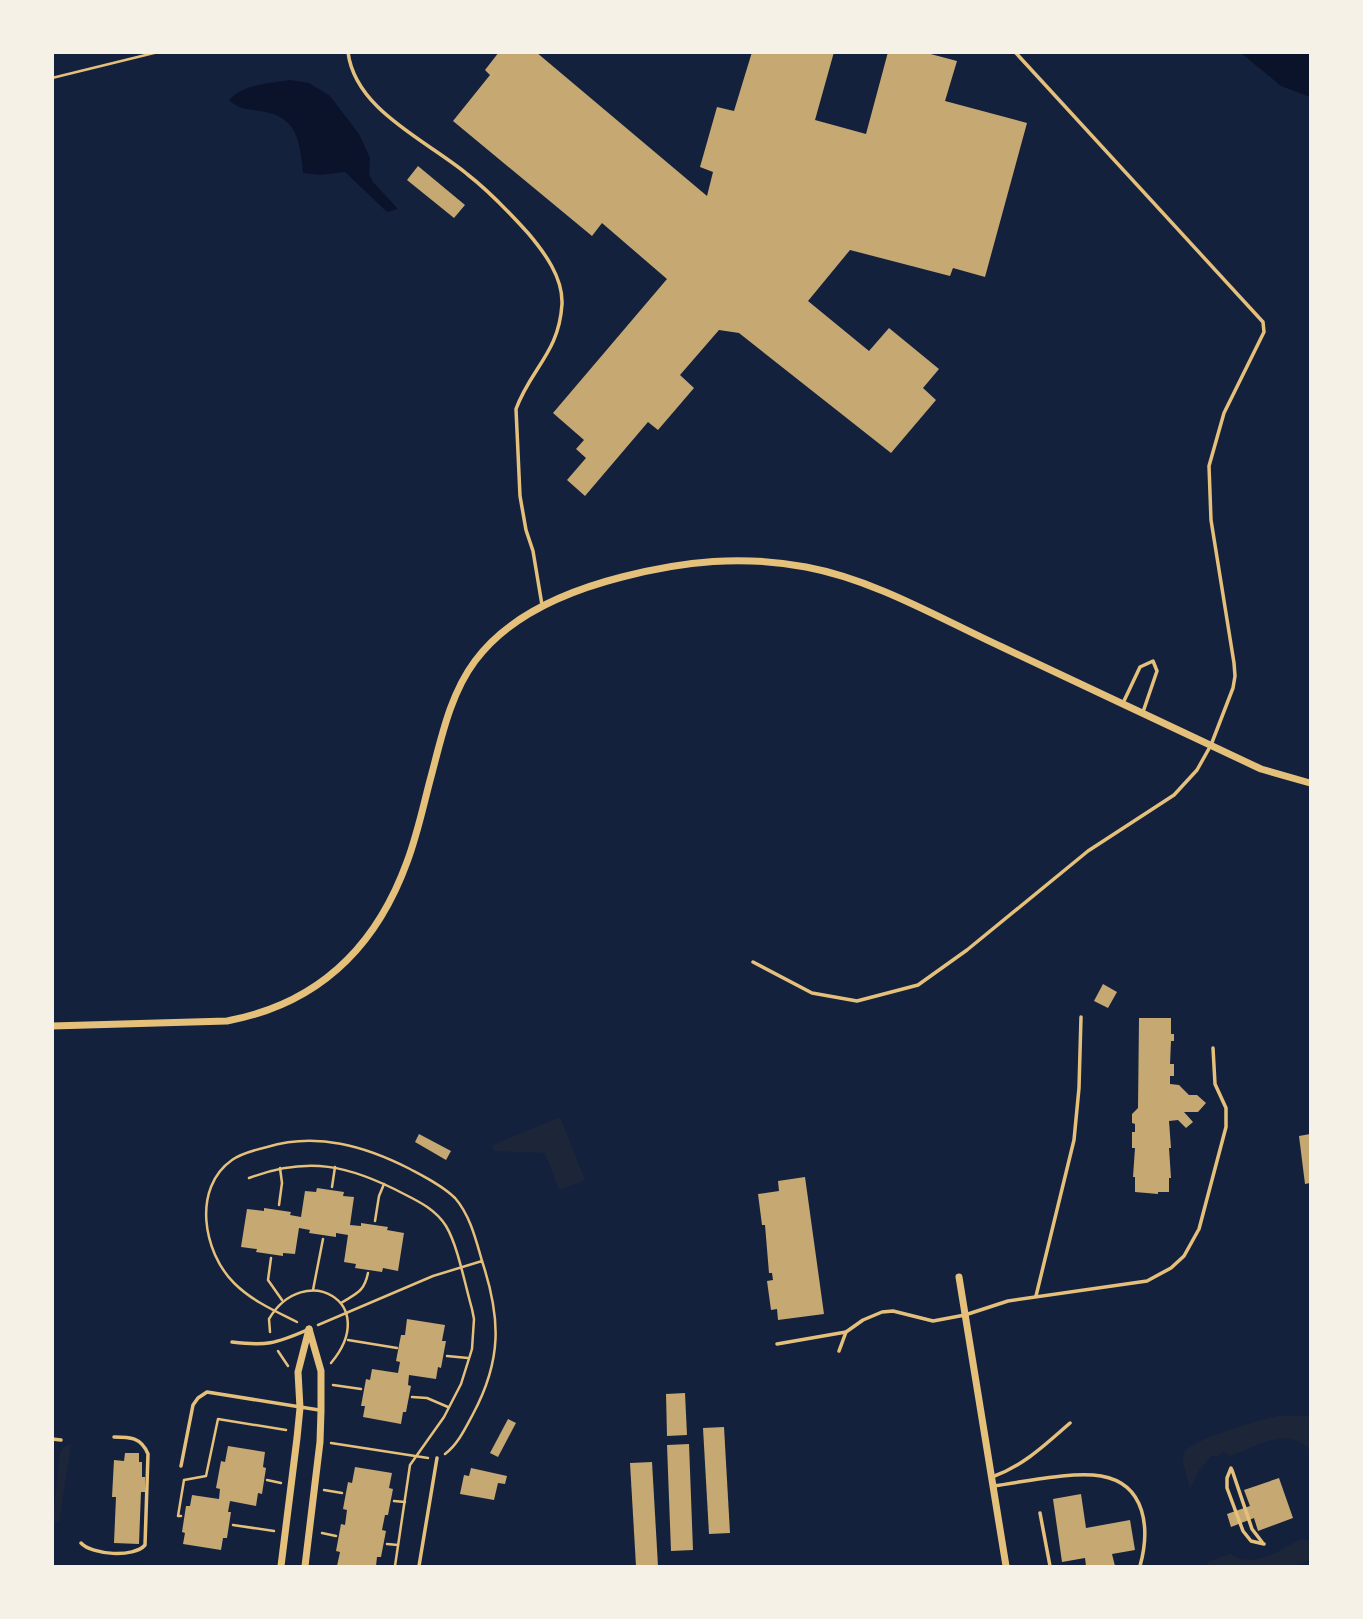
<svg xmlns="http://www.w3.org/2000/svg" width="1363" height="1619" font-family="'Source Sans 3',sans-serif">
  <style>
    .green { fill: #1d2539 }
    .water { fill: #0b132b }
    .building { fill: #c6a872 }
    .lines { fill: none; stroke-linecap: round; stroke-linejoin: round }
    .path { stroke: #e5c07b; stroke-width: 2.5 }
    .service { stroke: #e5c07b; stroke-width: 3.5 }
    .minor { stroke: #e5c07b; stroke-width: 7 }
  </style>
  <rect width="100%" height="100%" fill="#14213d"/>
  <g class="green">
    <polygon points="560,1117 585,1180 559,1190 545,1153 494,1151 491,1146"/>
    <path d="M1277,1416H1308L1310,1419V1450C1286,1425 1258,1446 1230,1456L1223,1451L1217,1457L1212,1455L1200,1469L1190,1488C1188,1479 1182,1464 1183,1455C1186,1440 1261,1420 1277,1416Z"/>
    <polygon points="71,1444 59,1522 53,1521 60,1452 65,1446"/>
    <path d="M1301,1539L1310,1541V1560L1294,1566H1209L1207,1562L1231,1554C1253,1570 1281,1549 1301,1539Z"/>
  </g>
  <g class="water">
    <polygon points="1241,53 1310,53 1310,97 1281,86"/>
    <path d="M291,80L309,83L330,96L359,134L370,158L369,174L373,182L398,209L387,212L345,172L321,175L303,173C300,140 297,116 260,111C244,108 242,111 229,100C243,84 271,83 291,80Z"/>
  </g>
  <g class="building">
    <polygon points="499,52 536,52 707,196 713,172 700,167 717,107 734,111 752,52 834,52 815,120 866,134 888,52 923,52 957,61 945,101 1027,123 985,277 953,268 950,276 850,250 808,301 869,351 889,328 939,369 923,388 936,400 891,453 739,333 719,330 680,375 694,388 658,430 648,422 585,496 567,480 586,458 576,449 584,440 553,413 667,279 602,223 592,236 453,121 490,75 485,70"/>
    <polygon points="418,166 465,205 454,218 407,180"/>
    <polygon points="1103,984 1117,992 1108,1008 1094,1001"/>
    <polygon points="1139,1018 1171,1018 1171,1034 1174,1034 1174,1041 1171,1041 1170,1064 1174,1064 1174,1076 1170,1076 1170,1084 1179,1085 1189,1095 1197,1095 1206,1103 1198,1112 1184,1112 1193,1122 1186,1128 1178,1120 1169,1121 1171,1148 1169,1148 1171,1178 1169,1178 1169,1192 1158,1192 1158,1194 1135,1192 1135,1177 1133,1177 1135,1148 1132,1148 1132,1132 1135,1132 1135,1124 1132,1123 1132,1114 1138,1108"/>
    <polygon points="419,1134 451,1151 446,1160 415,1142"/>
    <polygon points="1310,1134 1310,1183 1305,1184 1299,1136"/>
    <polygon points="805,1177 824,1314 778,1320 777,1309 771,1310 767,1281 773,1280 772,1273 769,1273 765,1225 762,1225 758,1194 779,1191 778,1181"/>
    <polygon points="317,1188 344,1192 343,1196 354,1197 350,1225 361,1226 361,1223 388,1227 387,1230 404,1233 398,1271 383,1268 382,1272 355,1268 356,1264 344,1262 348,1235 336,1233 336,1237 309,1233 310,1230 299,1228 295,1254 283,1253 283,1256 256,1252 257,1249 241,1247 247,1209 264,1211 264,1208 291,1212 290,1215 301,1217 305,1191 316,1192"/>
    <polygon points="407,1319 445,1325 442,1341 446,1341 441,1368 438,1367 436,1379 409,1375 408,1385 411,1386 406,1412 403,1412 401,1424 363,1417 365,1406 361,1406 366,1379 370,1380 372,1369 398,1373 400,1362 396,1361 401,1335 405,1335"/>
    <polygon points="685,1393 687,1435 667,1436 666,1394"/>
    <polygon points="508,1419 516,1423 498,1457 490,1453"/>
    <polygon points="724,1427 730,1533 709,1534 703,1428"/>
    <polygon points="689,1444 693,1550 671,1551 667,1445"/>
    <polygon points="228,1446 265,1452 263,1467 266,1468 262,1494 258,1493 256,1506 230,1501 228,1512 231,1512 227,1538 223,1538 221,1550 183,1544 185,1533 182,1532 186,1506 190,1506 192,1495 219,1499 220,1489 216,1488 221,1461 225,1462"/>
    <polygon points="125,1453 139,1453 139,1462 142,1462 142,1477 145,1477 145,1492 141,1492 139,1544 114,1543 116,1497 112,1497 114,1460 124,1461"/>
    <polygon points="652,1462 658,1566 636,1566 630,1463"/>
    <polygon points="355,1467 392,1473 389,1488 393,1489 388,1515 385,1515 382,1530 386,1531 381,1557 377,1557 376,1566 337,1566 340,1552 336,1551 341,1524 345,1525 347,1510 343,1509 348,1482 352,1483"/>
    <polygon points="471,1468 507,1476 505,1484 498,1483 494,1500 460,1494 464,1475 469,1476"/>
    <polygon points="1279,1478 1293,1518 1258,1531 1254,1518 1231,1527 1227,1514 1250,1506 1244,1490"/>
    <polygon points="1081,1494 1086,1528 1130,1520 1135,1550 1112,1554 1115,1566 1086,1566 1085,1558 1062,1562 1053,1499"/>
  </g>
  <g class="lines">
    <g class="path">
      <polyline points="52,78 158,52"/>
      <path d="M249,1178C308,1156 349,1165 404,1194C420,1202 436,1210 446,1226C458,1246 465,1285 472,1309L474,1319L472,1349L461,1384L444,1417L410,1465L395,1566"/>
      <polyline points="332,1187 335,1167"/>
      <polyline points="279,1205 282,1183 280,1168"/>
      <polyline points="375,1221 379,1196 384,1184"/>
      <polyline points="271,1258 268,1280 282,1300"/>
      <polyline points="313,1290 323,1239"/>
      <path d="M341,1303C357,1293 364,1292 368,1273"/>
      <path d="M297,1322C275,1311 252,1301 234,1283C203,1252 192,1188 232,1160C242,1153 255,1150 267,1147C317,1132 365,1146 410,1169C425,1177 443,1186 455,1198C470,1215 476,1240 482,1261"/>
      <path d="M318,1325L433,1276L482,1261C501,1318 502,1360 473,1414C465,1429 458,1444 445,1454"/>
      <path d="M270,1332L269,1319C304,1260 382,1302 331,1363"/>
      <polyline points="348,1340 397,1348"/>
      <polyline points="278,1351 288,1366"/>
      <polyline points="447,1356 468,1358"/>
      <polyline points="333,1385 361,1389"/>
      <polyline points="412,1397 427,1398 448,1407"/>
      <polyline points="331,1443 428,1458"/>
      <polyline points="267,1480 281,1483"/>
      <polyline points="324,1490 342,1493"/>
      <polyline points="394,1501 405,1502"/>
      <polyline points="181,1516 178,1516 184,1480 206,1476 218,1419 286,1430"/>
      <polyline points="233,1525 274,1531"/>
      <polyline points="322,1533 336,1536"/>
      <polyline points="387,1544 398,1545"/>
    </g>
    <g class="service">
      <path d="M348,52C355,110 426,140 467,174C489,191 509,212 528,233C544,252 563,277 562,304C559,353 531,368 516,409L520,496L526,530L533,551L542,605"/>
      <polyline points="1123,703 1140,667 1153,661 1157,671 1143,712"/>
      <polyline points="753,962 812,993 857,1001 918,985 967,950 1088,851 1174,795 1197,770 1211,745 1233,688 1235,676 1234,663 1211,520 1209,466 1224,413 1264,332 1263,322 1015,52"/>
      <polyline points="1036,1296 1074,1140 1079,1088 1081,1017"/>
      <path d="M232,1342C266,1346 275,1344 307,1330"/>
      <polyline points="777,1344 846,1332 863,1320 882,1312 893,1311 933,1321 965,1315 1008,1301 1147,1281 1171,1268 1184,1256 1199,1229 1226,1127 1226,1108 1215,1084 1213,1048"/>
      <polyline points="839,1351 846,1332"/>
      <polyline points="52,1439 61,1440"/>
      <polyline points="181,1466 193,1405 198,1398 207,1392 319,1410"/>
      <polyline points="1231,1468 1227,1478 1227,1488 1243,1531 1251,1541 1264,1544"/>
      <polyline points="1232,1470 1252,1529 1262,1542"/>
      <path d="M992,1477C1023,1466 1045,1445 1070,1423"/>
      <path d="M993,1486C1024,1482 1072,1471 1101,1476C1147,1484 1150,1530 1140,1566"/>
      <polyline points="1040,1513 1050,1566"/>
      <path d="M81,1543C92,1555 134,1558 145,1545L148,1454C141,1437 130,1437 114,1437"/>
      <polyline points="419,1566 437,1458"/>
    </g>
    <g class="minor">
      <path d="M52,1026L227,1021C318,1004 376,947 407,862C418,833 424,802 432,773C442,735 451,693 475,661C509,615 567,591 622,577C684,561 742,555 806,567C875,580 939,618 1002,647C1088,688 1175,728 1261,769L1310,783"/>
      <polyline points="959,1277 1006,1566"/>
      <polyline points="281,1566 297,1438 300,1408 298,1372 309,1329"/>
      <polyline points="305,1566 320,1442 321,1411 321,1371 309,1329"/>
    </g>
  </g>
  <rect width="1363" height="1619" fill="none" stroke="#f6f1e7" stroke-width="108"/>
</svg>
